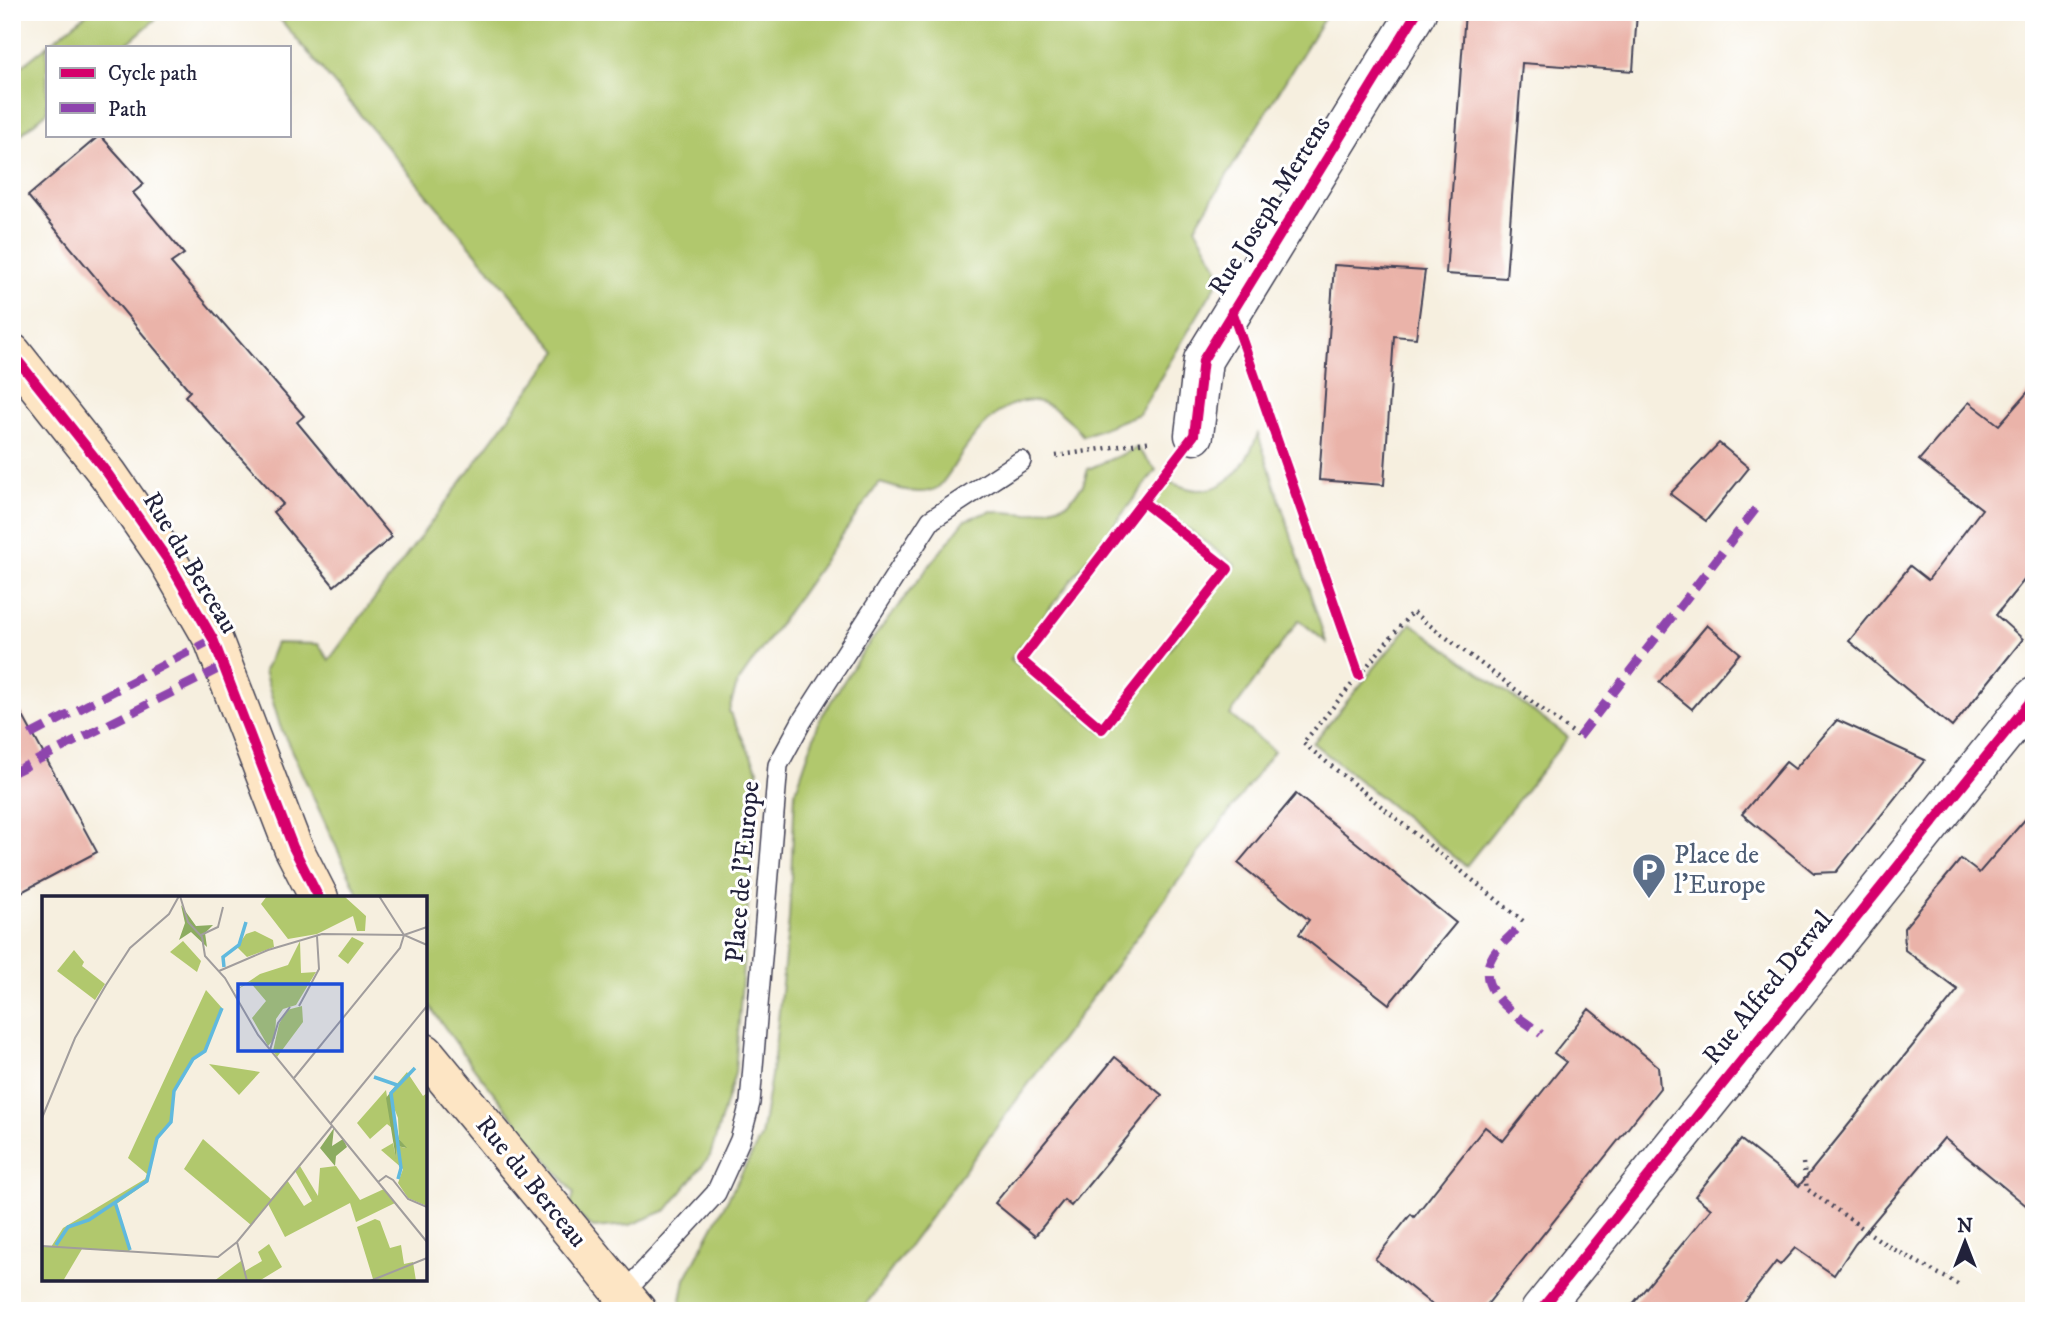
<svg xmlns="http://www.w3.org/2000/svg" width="2046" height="1323" font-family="'IM FELL DW Pica',serif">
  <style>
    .green { fill: #b1c86d; stroke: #6a7554; stroke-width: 2 }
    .building { fill: #eab3a9 }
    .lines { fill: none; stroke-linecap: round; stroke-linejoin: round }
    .lane-casing { stroke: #424154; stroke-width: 22 }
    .street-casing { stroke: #424154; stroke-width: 41 }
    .secondary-casing { stroke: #424154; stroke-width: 41 }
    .path { stroke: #424154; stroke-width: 4.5; stroke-dasharray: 2 5; stroke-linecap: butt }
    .lane { stroke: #fff; stroke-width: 19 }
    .street { stroke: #fff; stroke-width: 38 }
    .secondary { stroke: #fde5c4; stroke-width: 38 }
    .quiet { stroke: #8e44ad; stroke-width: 9; stroke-dasharray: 18 9; stroke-linecap: butt }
    .cycleway-casing { stroke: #fff; stroke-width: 15 }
    .cycleway { stroke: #d6006c; stroke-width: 10 }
    .labels { text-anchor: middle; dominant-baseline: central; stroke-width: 6; stroke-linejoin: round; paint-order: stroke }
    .street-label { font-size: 26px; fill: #22223b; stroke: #fff }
    .service-label { font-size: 26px; fill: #4e5e75; stroke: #fff; text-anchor: start }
    .inset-river { fill: none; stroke: #60b9de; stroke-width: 3.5 }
    .inset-road { fill: none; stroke: #a19d9d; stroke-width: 2 }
    .view { fill: #1d4ed8; fill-opacity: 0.15; stroke: #1d4ed8; stroke-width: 3.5 }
    .inset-edge { fill: none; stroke: #22223b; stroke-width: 3.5 }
  </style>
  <rect width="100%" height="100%" fill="#fff"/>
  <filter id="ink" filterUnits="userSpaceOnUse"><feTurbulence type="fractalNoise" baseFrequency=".0143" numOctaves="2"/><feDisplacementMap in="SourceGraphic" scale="14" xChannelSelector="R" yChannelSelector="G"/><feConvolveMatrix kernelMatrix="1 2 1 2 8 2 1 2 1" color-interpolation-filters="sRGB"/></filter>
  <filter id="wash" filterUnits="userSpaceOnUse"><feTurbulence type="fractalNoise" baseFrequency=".00686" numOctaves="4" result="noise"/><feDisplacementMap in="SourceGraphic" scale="28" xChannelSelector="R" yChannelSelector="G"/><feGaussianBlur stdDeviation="1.57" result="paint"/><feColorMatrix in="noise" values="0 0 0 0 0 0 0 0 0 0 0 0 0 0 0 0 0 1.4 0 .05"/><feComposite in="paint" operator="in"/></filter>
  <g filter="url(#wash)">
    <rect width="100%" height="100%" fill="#f6efdf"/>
    <g class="green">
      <polygon points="89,12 164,12 123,47 47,47 47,112 12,142 12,74"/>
      <path d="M274,12H1328L1195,227L1217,266V283L1139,414L1083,436C1037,376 999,400 962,453C955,463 946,481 937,488C920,498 897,487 879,483L737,684L729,711L758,770L735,1073L710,1156L667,1210L630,1225L593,1228L570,1208L574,1193L477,1072L425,1000V898H360L280,726L264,671L276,643L318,644L329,660L558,351Z"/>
      <path d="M1258,434L1326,642L1299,620L1230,715L1274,751L861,1311H679L685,1279L761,1137L774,1057L789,919L795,793L820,719L861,654L965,520L991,511L1028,514L1068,503L1083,485L1088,469L1137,448L1156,470L1011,659L1103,733L1236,565L1153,503L1166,481C1176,484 1188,490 1198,490C1231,491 1248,460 1258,434Z"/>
      <polygon points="1411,623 1568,737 1466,866 1313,743"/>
    </g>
    <g id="blocks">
      <g class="building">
        <polygon points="1465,12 1637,12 1633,71 1522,63 1506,278 1446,274"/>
        <polygon points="100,135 144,184 133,193 184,254 171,263 304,416 297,422 392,537 334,586 273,512 283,504 185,396 190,391 28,196"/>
        <polygon points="1334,265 1425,271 1416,338 1394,336 1384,485 1319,480"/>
        <polygon points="2034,385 2034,568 1996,615 2023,639 1952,727 1849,641 1910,566 1928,580 1982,509 1919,460 1969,402 1999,425"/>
        <polygon points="1719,443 1749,468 1706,521 1670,494"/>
        <polygon points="1707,625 1740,653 1692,709 1659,682"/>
        <polygon points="12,696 97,852 12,897"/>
        <polygon points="1837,720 1925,760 1836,872 1814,873 1742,814 1786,762 1795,769"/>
        <polygon points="1296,794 1456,923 1389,1004 1299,934 1309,920 1238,863"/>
        <polygon points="2034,809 2034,1212 1944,1138 1855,1244 1834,1275 1795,1248 1780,1265 1776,1262 1738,1311 1627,1311 1711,1209 1695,1196 1741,1140 1799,1186 1879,1087 1958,990 1905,950 1904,928 1961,859 1979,873"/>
        <polygon points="1589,1009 1658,1066 1660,1088 1482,1311 1440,1311 1375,1259 1411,1214 1414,1217 1485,1127 1503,1141 1566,1062 1554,1053"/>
        <polygon points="1115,1057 1162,1095 1071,1206 1064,1200 1035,1236 995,1203"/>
      </g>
    </g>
  </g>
  <g filter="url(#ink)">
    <use href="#blocks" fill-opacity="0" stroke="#424154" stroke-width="2"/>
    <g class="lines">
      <g class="lane-casing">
        <polyline id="lane" points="623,1294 716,1193 740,1140 750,1103 778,765 802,721 931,520 1021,461"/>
      </g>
      <g class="street-casing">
        <g id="street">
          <polyline points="1194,435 1203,360 1417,12"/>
          <polyline points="1540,1311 2034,697"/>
        </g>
      </g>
      <g class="secondary-casing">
        <g id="secondary">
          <polyline points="12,353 108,474 167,559 213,639 293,847 319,898"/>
          <polyline points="425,1053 637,1311"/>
        </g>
      </g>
      <g class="path">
        <polyline points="1056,456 1152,441"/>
        <polyline points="1523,921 1303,743 1412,612 1579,737"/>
        <polyline points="1803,1163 1807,1189 1888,1246 1961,1286"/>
      </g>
      <use href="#lane" class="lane"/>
      <use href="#street" class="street"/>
      <use href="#secondary" class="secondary"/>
      <g class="quiet">
        <polyline points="30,735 213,639"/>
        <polyline points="1579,737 1758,506"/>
        <polyline points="12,773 224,666"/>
        <path d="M1516,930C1508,939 1496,948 1491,959C1474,992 1520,1017 1541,1034"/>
      </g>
      <g class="cycleway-casing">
        <g id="cycleway">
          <polyline points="1232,311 1359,675"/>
          <polyline points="12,353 108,474 167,559 213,639 293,847 319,898"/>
          <polyline points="1143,502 1228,569 1102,729 1021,660 1194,435 1203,360 1417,12"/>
          <polyline points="1540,1311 2034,697"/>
        </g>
      </g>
      <use href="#cycleway" class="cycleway"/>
    </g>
  </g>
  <defs>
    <g id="parking-pin" transform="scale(1.75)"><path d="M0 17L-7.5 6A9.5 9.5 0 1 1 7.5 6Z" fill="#5c6f8a" stroke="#fff"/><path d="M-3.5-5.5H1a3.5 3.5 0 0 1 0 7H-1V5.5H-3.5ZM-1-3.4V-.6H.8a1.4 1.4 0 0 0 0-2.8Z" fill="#fff"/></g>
  </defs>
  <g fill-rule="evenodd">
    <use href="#parking-pin" x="1649" y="870"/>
  </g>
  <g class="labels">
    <g class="street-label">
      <text transform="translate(1270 206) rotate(-58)">Rue Joseph Mertens</text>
      <text transform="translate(190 563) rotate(59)">Rue du Berceau</text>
      <text transform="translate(743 872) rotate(-85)">Place de l'Europe</text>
      <text transform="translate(1768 988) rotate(-51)">Rue Alfred Derval</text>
      <text transform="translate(531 1182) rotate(51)">Rue du Berceau</text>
    </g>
    <g class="service-label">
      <text x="1674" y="855">Place de<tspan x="1674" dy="30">l'Europe</tspan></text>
    </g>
  </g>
  <g transform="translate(42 896)">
    <rect width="385" height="385" fill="#f6efdf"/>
    <path d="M225,0L303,1L324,20L323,35H315L311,20L275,38L246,43L219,8ZM213,35L231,44L232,51L205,61L195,51L204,38ZM310,41L322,47L306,68L296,60ZM141,45L159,65L155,76L128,56ZM258,45L259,77L274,76L254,109L241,113L234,123L233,142L226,150L210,122L224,105L208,86L191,96L218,78L246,69ZM32,54L42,66L40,70L63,88L53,104L15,75ZM164,94L180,112L163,155L151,163L132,195L129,226L113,247L106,286L73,309L88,356L40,353L21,385H0V350L9,351L21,332L103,283L105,278L86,262ZM260,110L261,126L235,161L231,155L237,128L245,114ZM167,168L218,176L197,199ZM365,176L381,200L385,197V310L366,302L356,287L361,273L339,254L351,247L354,262L355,250L364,252L357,243L356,222L349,204L353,190ZM344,194L350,232L345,228L328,243L315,227ZM161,243L229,303L245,284L262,310L270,305L253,275L258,270L276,300L278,272L294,270L318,304L342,293L353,307L314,326L308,307L243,341L226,308L209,329L142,273ZM333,323L338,325L348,352L359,349L362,368L371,366L374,385H328L331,383L315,331ZM227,348L240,371L217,385H172L199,365L203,375L220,365L216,356Z" fill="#b1c86d"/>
    <path d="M139,9L154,30L171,29L163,37L165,51L149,36L137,44L143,27ZM353,190L349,204L357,243L365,252L355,250L354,263L344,202ZM292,232L290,250L301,243L305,251L294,260L293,270L278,252Z" fill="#8cac60"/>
    <path class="inset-river" d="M182,71L181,61L197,49L204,26M332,181L355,189M356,283L359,272L349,197L373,172M73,306L88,354M14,349L26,331L47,324L105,285L115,242L129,226L132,195L151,163L163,155L180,112"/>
    <path class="inset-road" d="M138,0L146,26L160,41L163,60L183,82L216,139L385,346M337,0L362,39L385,49M159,39L176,31L181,11M177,75L226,54L280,38L362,39L385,31M257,110L277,73L275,40M228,154L236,127L248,111M252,182L358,52L362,39M0,222L33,142L64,89L88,52L127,18L137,0M289,227L385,110M336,286L344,280L351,284L366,303L385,311M195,346L205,385M0,350L176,361L195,346L290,230M328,385L385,362"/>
    <path class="view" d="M196,88H300V155H196Z"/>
    <rect width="385" height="385" class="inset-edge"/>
  </g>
  <rect width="2046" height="1323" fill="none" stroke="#fff" stroke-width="42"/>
  <rect x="46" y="46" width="245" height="91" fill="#ffffff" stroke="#a7a7b1" stroke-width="2"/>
  <rect x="60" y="68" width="35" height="10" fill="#d6006c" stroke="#a7a7b1" stroke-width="2"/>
  <text x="108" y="80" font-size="21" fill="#22223b">Cycle path</text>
  <rect x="60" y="103" width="35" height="10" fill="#8e44ad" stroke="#a7a7b1" stroke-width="2"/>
  <text x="108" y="116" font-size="21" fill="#22223b">Path</text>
  <g transform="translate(1965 1242)" stroke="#ffffff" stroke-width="5" paint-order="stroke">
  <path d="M0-5L12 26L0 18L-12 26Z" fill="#22223b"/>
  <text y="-10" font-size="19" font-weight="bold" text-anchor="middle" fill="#22223b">N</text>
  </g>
</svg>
